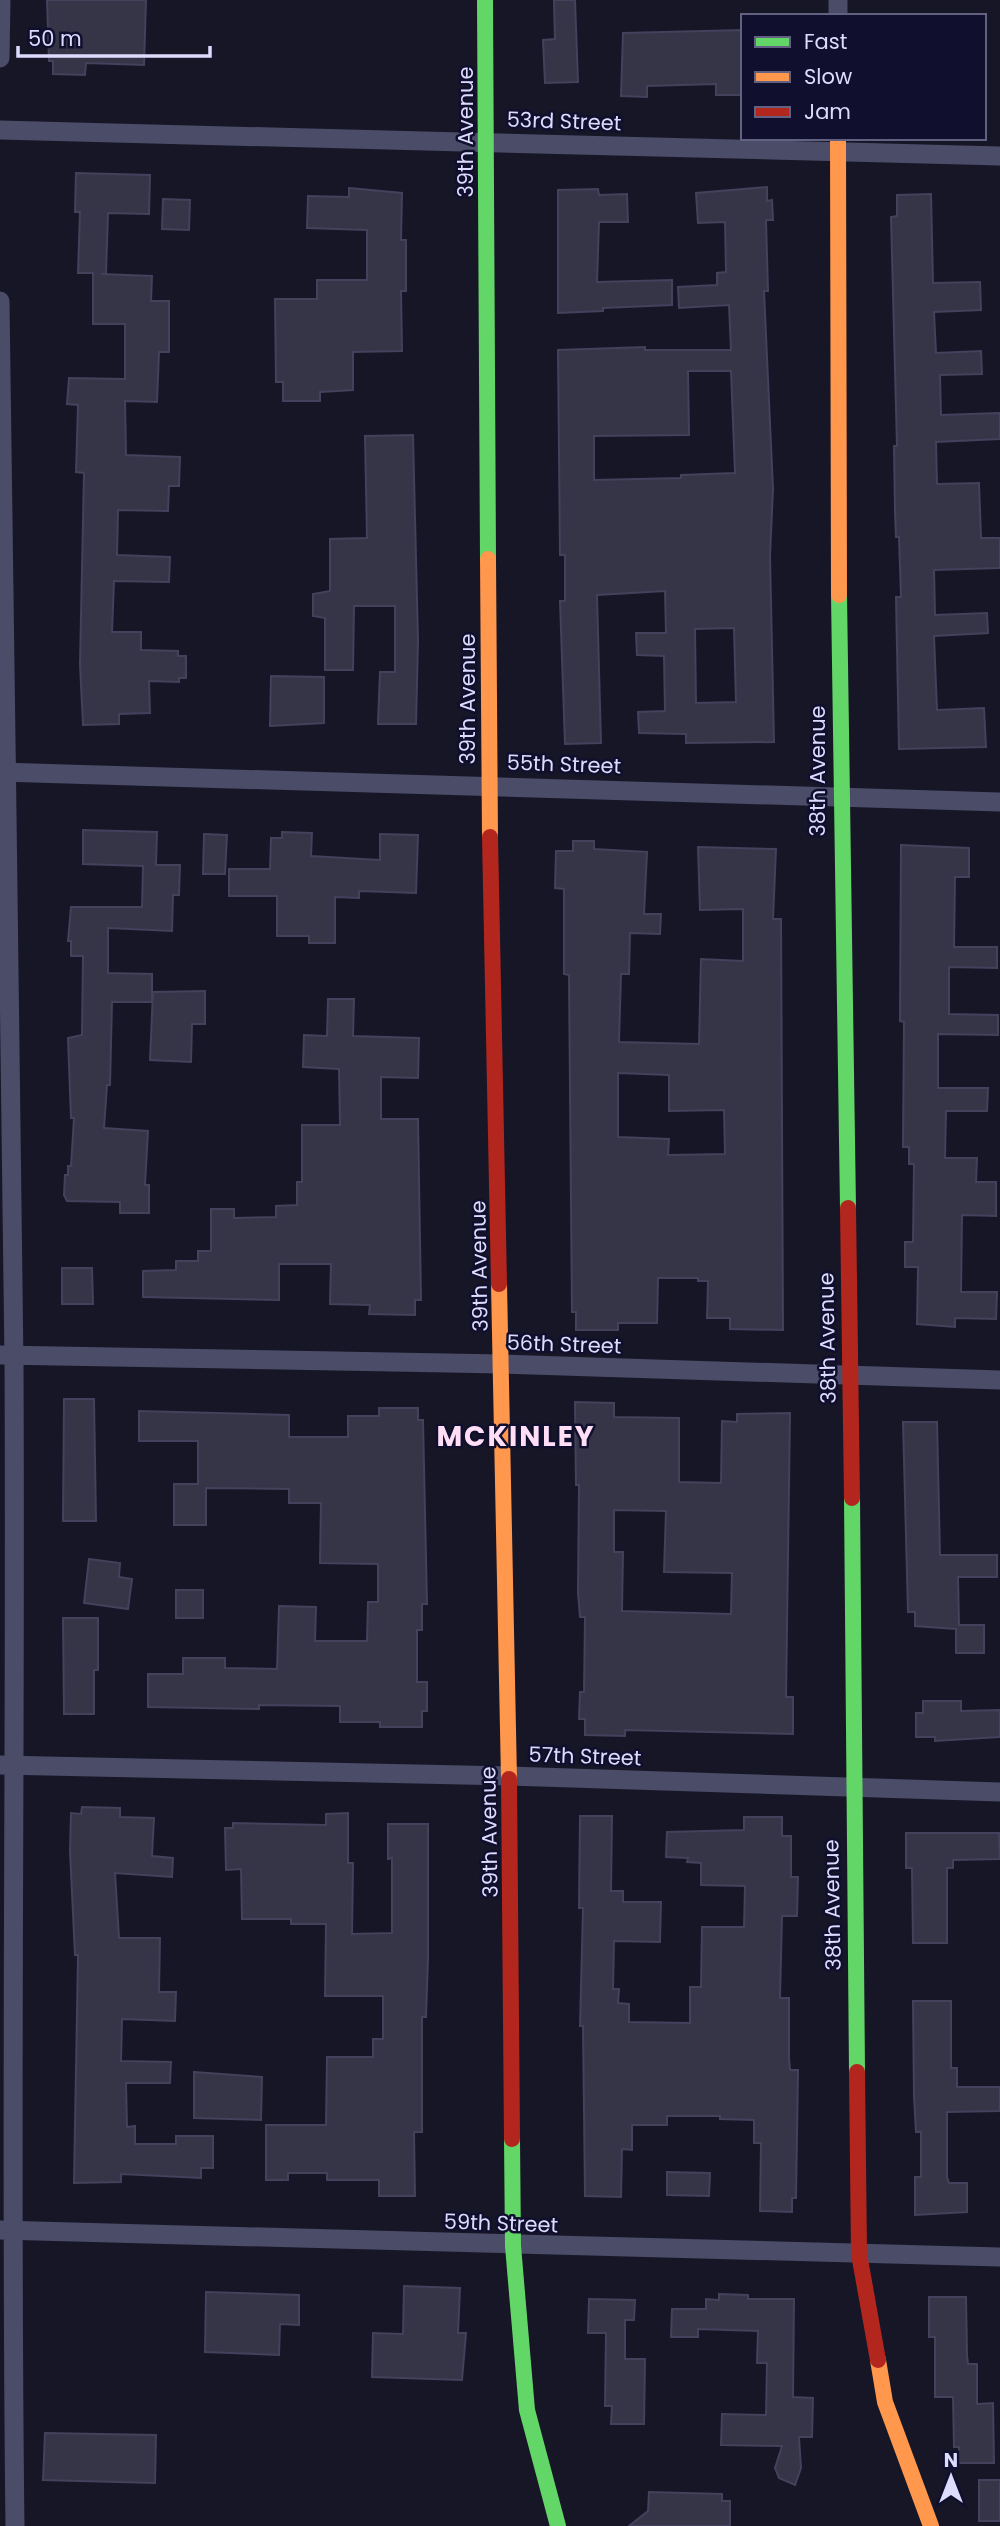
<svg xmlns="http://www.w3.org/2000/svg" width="1000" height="2526" font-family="Poppins,sans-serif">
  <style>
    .building { fill: #363548; stroke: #43415b; stroke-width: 2; fill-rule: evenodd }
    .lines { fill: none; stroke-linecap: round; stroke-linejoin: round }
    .street { stroke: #4a4c68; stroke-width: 19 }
    .fast { stroke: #63d668; stroke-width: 16 }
    .slow { stroke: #ff974d; stroke-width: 16 }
    .jam { stroke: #b3261e; stroke-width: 16 }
    .labels { text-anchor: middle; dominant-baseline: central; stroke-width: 5; stroke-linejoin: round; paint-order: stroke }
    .street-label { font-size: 21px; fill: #dddcff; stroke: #110f2e }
    .district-label { font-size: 28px; font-weight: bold; letter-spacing: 2px; fill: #ffdef6; stroke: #110f2e }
  </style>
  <rect width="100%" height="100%" fill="#171627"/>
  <g class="building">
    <polygon points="47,0 146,0 144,65 86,63 85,75 53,74 53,61 49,61"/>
    <polygon points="554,0 575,0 578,82 545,83 543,40 555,39"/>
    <polygon points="743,30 743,95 716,95 716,84 647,86 647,97 621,96 623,33"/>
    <polygon points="76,173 150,175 149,214 108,213 106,274 101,274 152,276 151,301 169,301 169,352 159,352 157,402 125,401 126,455 180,457 179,486 169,486 168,511 118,510 117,555 170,557 169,582 114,581 112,632 141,632 141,650 178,651 178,656 186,656 186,678 179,678 179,682 149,681 150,713 119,714 119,724 83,725 80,664 84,473 76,472 78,405 67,404 69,378 125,379 125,324 93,324 93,273 78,273 80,212 75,212"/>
    <path d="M767,187V201L772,200L773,220H766L768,291H764L773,489L770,556L774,742L686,743V734L639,733L638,712L665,711L664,656L637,655L636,633H666L665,591L597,595L601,743L565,744L560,601H565V555H560L558,350L645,347V350H731L729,305L679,308L678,287L717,285V273L726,272L725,222L698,223L696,193ZM688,371H731L735,473L681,475V478L594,480V436L689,435ZM734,628L736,702L696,703L695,629Z"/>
    <polygon points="349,188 402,193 401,240 406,240 406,291 401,291 402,351 353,352 353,390 320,392 320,401 283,401 283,382 276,382 275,299 317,299 317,280 367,280 367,230 307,228 308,196 349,197"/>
    <polygon points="598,189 599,195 627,194 628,222 599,222 597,282 672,280 672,305 603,308 603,311 558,313 558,190"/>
    <polygon points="931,194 933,283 980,282 981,310 934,312 936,353 981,351 982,374 940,375 941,415 1000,413 1000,439 936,442 937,484 979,483 981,538 1000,538 1000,568 934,570 935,615 987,613 988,633 934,636 937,710 984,708 986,747 899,749 896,597 901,597 899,537 896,537 895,512 894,446 897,446 891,217 897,216 897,195"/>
    <polygon points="163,199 190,200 189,230 162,229"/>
    <polygon points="413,435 418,641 416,724 378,724 380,672 395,672 395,606 354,606 353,670 325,670 325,618 313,616 313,594 330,591 330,539 367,538 365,436"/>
    <polygon points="271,676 324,677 324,723 270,726"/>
    <polygon points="83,830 157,832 156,865 180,865 179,895 173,895 172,931 108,928 108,973 152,974 152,1002 112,1002 110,1085 107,1085 104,1128 148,1131 145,1185 149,1185 149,1213 120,1213 120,1202 67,1201 64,1195 65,1175 68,1175 68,1166 71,1166 74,1118 71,1118 68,1038 82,1035 83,956 71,956 71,941 68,941 71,907 142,907 143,866 83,864"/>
    <polygon points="282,832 312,833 311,856 380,860 380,834 418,835 416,893 359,891 359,898 335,897 335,943 309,943 309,936 277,936 277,896 229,896 229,869 270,869 271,838 282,838"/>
    <polygon points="204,834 227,835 225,874 203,874"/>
    <path d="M573,841H594V849L647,852L644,914H661L660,934L630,933L629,974H621L619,1042L699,1044L701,959L743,961V909L700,910L698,847L776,849L773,919H781L783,1330L730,1329V1318H707L708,1281H698V1278H658L657,1323H618V1330H576V1312H572L569,975L564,974V889L555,888L556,851H573ZM618,1073L669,1075V1111L724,1110L725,1154L668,1155L669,1139L618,1137Z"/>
    <polygon points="901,845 969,848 969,877 955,877 954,947 997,947 997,968 949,967 949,1014 998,1015 998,1035 938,1034 938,1088 988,1088 987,1111 946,1111 945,1158 977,1158 976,1182 996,1182 996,1216 962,1215 961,1292 997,1292 996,1319 955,1318 955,1327 917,1324 918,1267 905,1267 905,1242 913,1242 914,1164 909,1164 909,1147 903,1147 904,1022 900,1021"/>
    <polygon points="205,991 205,1024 192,1024 191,1062 150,1060 153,992"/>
    <polygon points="328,999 354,999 353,1036 419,1038 418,1078 381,1077 381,1119 418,1119 421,1300 415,1300 415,1315 369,1314 370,1305 330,1304 331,1264 279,1264 279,1300 143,1297 143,1271 176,1270 176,1261 198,1261 198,1251 211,1251 211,1209 234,1209 234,1218 276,1217 276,1206 297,1205 297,1182 302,1182 302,1125 340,1125 339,1069 303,1067 304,1035 327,1036"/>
    <polygon points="62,1268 92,1268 93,1304 62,1304"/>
    <polygon points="64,1399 94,1399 96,1521 63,1521"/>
    <path d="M575,1402L614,1403V1417L679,1418V1482L721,1483L722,1421L737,1422V1414L790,1413L786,1697H793V1734L625,1730V1736L585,1735V1719H579L580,1692H584L585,1617H580L578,1592L579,1485H576ZM614,1510L666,1511L664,1572L732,1573L731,1614L622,1611L623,1552H614Z"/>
    <polygon points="379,1408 418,1408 418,1420 423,1420 427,1604 422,1604 422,1630 417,1630 417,1682 427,1682 427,1711 422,1711 422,1727 380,1727 380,1722 340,1722 340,1706 259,1705 259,1709 148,1707 148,1674 183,1674 183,1658 225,1658 225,1668 277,1669 279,1606 316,1607 315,1641 367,1641 368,1602 378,1602 378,1564 320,1563 321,1503 289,1503 289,1489 206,1488 206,1525 174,1525 174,1484 198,1484 198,1441 139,1441 139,1411 289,1415 289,1437 348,1437 348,1416 379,1416"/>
    <polygon points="903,1422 937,1422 940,1555 997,1555 997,1577 958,1577 959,1625 984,1625 984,1653 956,1653 956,1629 915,1626 915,1612 908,1612"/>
    <polygon points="89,1559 120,1563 119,1577 132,1579 128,1609 84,1603"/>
    <rect x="176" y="1590" width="27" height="28"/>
    <polygon points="63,1618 98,1618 98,1670 94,1670 94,1714 64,1714"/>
    <polygon points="923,1701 961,1701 961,1711 1000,1710 1000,1737 935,1741 935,1737 916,1737 916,1713 923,1713"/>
    <polygon points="82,1807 120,1808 120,1817 154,1818 152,1856 173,1858 172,1877 115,1873 119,1938 160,1938 159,1992 176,1992 175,2021 122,2019 121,2061 171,2062 170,2083 126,2083 127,2127 135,2126 135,2144 176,2144 176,2136 213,2136 213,2168 201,2168 201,2178 121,2174 121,2182 74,2183 78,1955 75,1955 70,1851 71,1813 81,1814"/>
    <polygon points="348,1813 348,1863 353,1863 352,1934 392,1933 392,1858 388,1859 388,1824 428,1824 428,1959 426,2017 422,2017 422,2132 414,2132 415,2196 379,2196 379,2180 327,2180 327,2173 288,2173 288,2180 266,2180 266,2125 326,2125 327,2057 373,2057 373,2039 383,2039 383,1996 325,1996 326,1924 291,1924 291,1919 242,1919 241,1869 226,1870 225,1828 233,1828 233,1823 326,1825 326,1814"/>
    <polygon points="580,1816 612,1816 611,1891 623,1891 623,1902 661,1902 660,1942 614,1941 613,1989 619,1989 618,2003 629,2004 629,2022 690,2023 690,1987 701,1987 702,1927 744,1927 745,1886 701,1885 701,1863 687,1862 688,1858 666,1857 667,1832 744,1830 744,1817 782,1817 782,1836 791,1836 791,1877 798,1877 797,1916 782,1916 780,1998 789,1998 789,2058 790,2070 798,2070 796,2198 792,2198 792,2212 760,2211 761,2143 754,2143 754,2120 720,2119 720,2116 667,2116 667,2125 632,2125 632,2150 622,2149 621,2197 585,2196 583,2026 580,2026 583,1908 579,1908"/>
    <polygon points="906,1833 999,1833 1000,1859 953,1860 953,1868 947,1868 947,1943 913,1943 912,1868 906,1868"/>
    <polygon points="913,2001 951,2001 951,2068 957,2068 957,2087 1000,2087 1000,2111 947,2112 947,2177 949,2183 967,2183 967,2212 915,2215 915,2177 921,2177 921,2132 916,2132 914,2097"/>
    <polygon points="194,2072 262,2077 261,2120 194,2118"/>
    <polygon points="667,2172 710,2173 709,2196 667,2195"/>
    <polygon points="404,2286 460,2288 458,2333 466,2333 462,2380 372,2377 373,2333 403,2334"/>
    <polygon points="206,2292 299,2295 299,2325 280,2324 279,2355 205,2352"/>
    <polygon points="719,2294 748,2295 748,2299 794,2299 793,2397 813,2398 812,2437 799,2437 801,2468 795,2485 779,2478 775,2468 782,2446 721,2445 722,2414 766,2415 767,2363 757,2363 758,2331 698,2329 698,2337 671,2337 672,2309 706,2309 706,2299 719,2300"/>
    <polygon points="929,2297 966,2297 967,2355 968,2364 977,2364 977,2404 993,2403 994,2463 959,2463 959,2447 954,2447 953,2397 935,2397 935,2337 929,2337"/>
    <polygon points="589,2299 635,2300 634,2320 625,2320 625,2359 645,2359 644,2424 611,2424 612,2406 605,2406 606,2333 588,2333"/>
    <polygon points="45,2433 156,2435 155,2483 43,2480"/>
    <rect x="979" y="2480" width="21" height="41"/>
    <polygon points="649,2492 722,2494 722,2501 730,2501 730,2526 629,2526 648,2511"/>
  </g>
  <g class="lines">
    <g class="street">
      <polyline points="838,0 838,16"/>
      <polyline points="0,58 1,0"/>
      <polyline points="0,130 1000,156"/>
      <path d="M0,301C3,655 12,1009 14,1363C16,1751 10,2138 15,2526"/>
      <polyline points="0,772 1000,802"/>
      <polyline points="0,1355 502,1364 1000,1380"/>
      <polyline points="0,1765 509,1776 1000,1792"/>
      <polyline points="0,2230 1000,2257"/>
    </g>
    <g class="fast">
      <polyline points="485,0 488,559"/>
      <polyline points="839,595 848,1208"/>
      <polyline points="852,1498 857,2072"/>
      <polyline points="512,2139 513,2246 527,2410 558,2526"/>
    </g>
    <g class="slow">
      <polyline points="838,138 839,595"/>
      <polyline points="488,559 490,837"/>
      <polyline points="499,1284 509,1779"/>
      <polyline points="878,2360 885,2402 931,2526"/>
    </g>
    <g class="jam">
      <polyline points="490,837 499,1284"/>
      <polyline points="848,1208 852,1498"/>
      <polyline points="509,1779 512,2139"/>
      <polyline points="857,2072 859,2254 878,2360"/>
    </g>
  </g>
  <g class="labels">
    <g class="street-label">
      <text transform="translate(564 121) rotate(2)">53rd Street</text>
      <text transform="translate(465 132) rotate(-90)">39th Avenue</text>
      <text transform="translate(467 699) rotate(-90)">39th Avenue</text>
      <text transform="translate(564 764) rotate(2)">55th Street</text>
      <text transform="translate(817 771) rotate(-90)">38th Avenue</text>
      <text transform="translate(479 1266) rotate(-91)">39th Avenue</text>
      <text transform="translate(827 1338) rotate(-91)">38th Avenue</text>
      <text transform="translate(564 1344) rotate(2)">56th Street</text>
      <text transform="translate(585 1756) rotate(2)">57th Street</text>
      <text transform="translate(489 1832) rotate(-91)">39th Avenue</text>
      <text transform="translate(832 1905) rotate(-91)">38th Avenue</text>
      <text transform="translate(501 2223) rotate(2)">59th Street</text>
    </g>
    <g class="district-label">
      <text x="516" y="1436">MCKINLEY</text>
    </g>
  </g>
  <rect x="741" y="14" width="245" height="126" fill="#110f2e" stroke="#636182" stroke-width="2"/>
  <rect x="755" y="37" width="35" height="10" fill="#63d668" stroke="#636182" stroke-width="2"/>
  <text x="804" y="49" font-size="21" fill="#dddcff">Fast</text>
  <rect x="755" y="72" width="35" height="10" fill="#ff974d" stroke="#636182" stroke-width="2"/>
  <text x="804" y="84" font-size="21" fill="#dddcff">Slow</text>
  <rect x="755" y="107" width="35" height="10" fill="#b3261e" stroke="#636182" stroke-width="2"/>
  <text x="804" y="119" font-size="21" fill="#dddcff">Jam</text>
  <g transform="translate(951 2477)" stroke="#110f2e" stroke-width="5" paint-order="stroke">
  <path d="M0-5L12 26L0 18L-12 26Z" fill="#dddcff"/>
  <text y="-10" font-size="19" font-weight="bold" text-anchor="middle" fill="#dddcff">N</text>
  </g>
  <path d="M18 46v10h192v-10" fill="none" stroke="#dddcff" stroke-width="3.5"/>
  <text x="28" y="46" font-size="21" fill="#dddcff" stroke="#110f2e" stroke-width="5" paint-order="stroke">50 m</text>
</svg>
